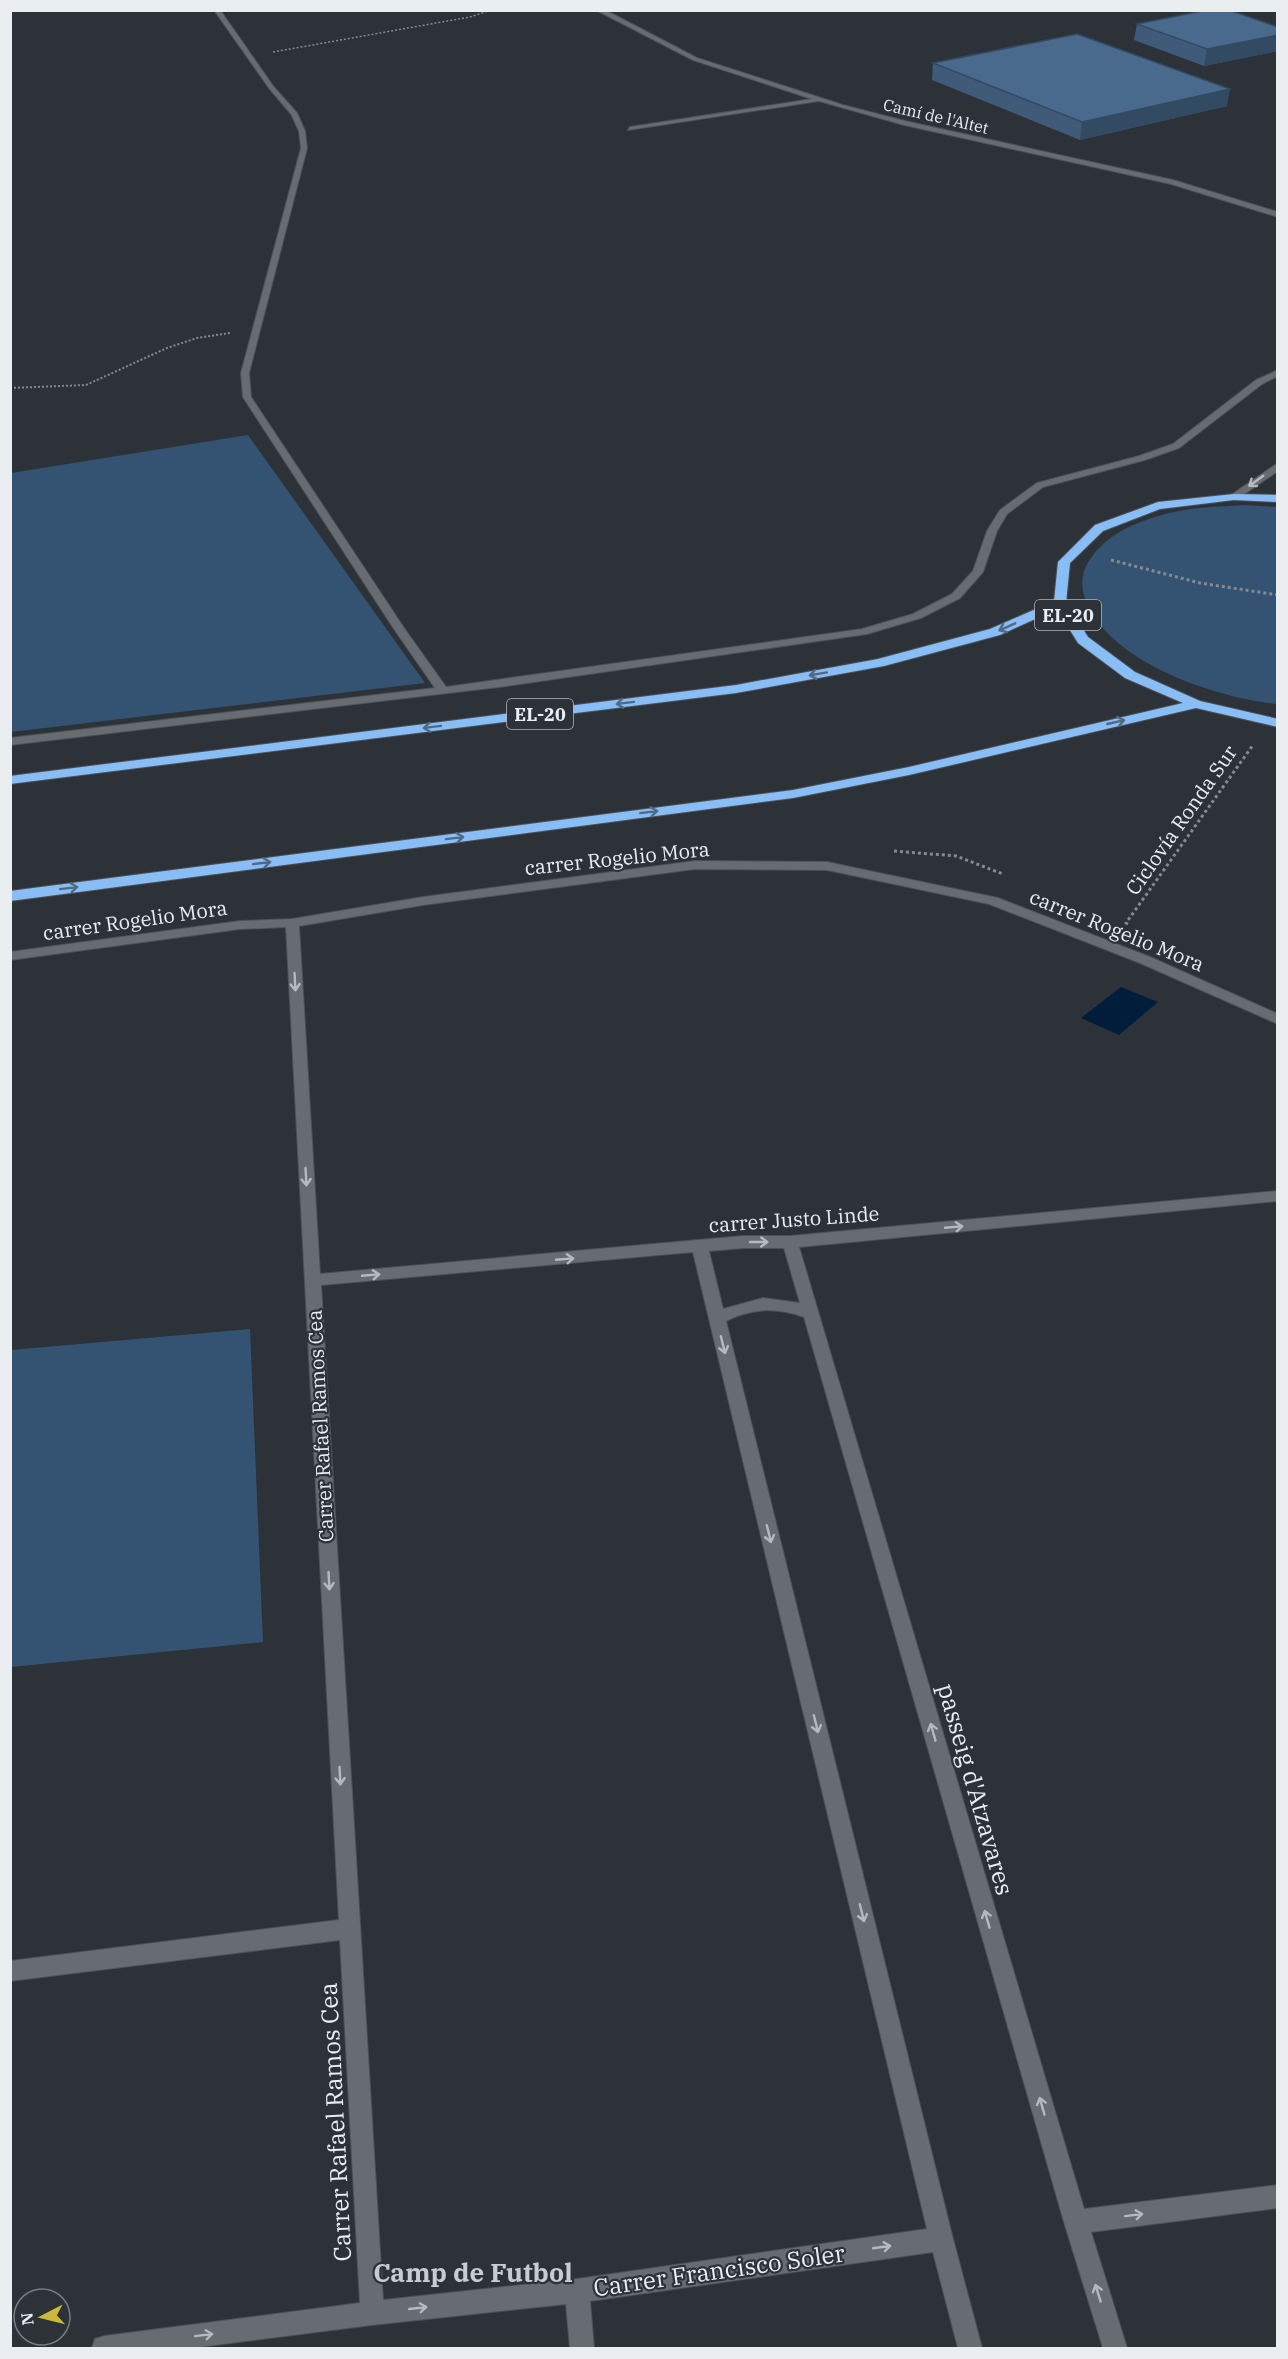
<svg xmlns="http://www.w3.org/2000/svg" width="1288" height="2359" font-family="'IBM Plex Serif',serif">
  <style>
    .green { fill: #345271 }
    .water { fill: #001e3c }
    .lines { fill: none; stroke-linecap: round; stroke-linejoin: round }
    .minor-casing { stroke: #4c5156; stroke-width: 2 }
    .highway-casing { stroke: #4c5156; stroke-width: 2 }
    .path-far2 { stroke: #868a8f; stroke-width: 1.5; stroke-dasharray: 2 2; stroke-linecap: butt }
    .path-far1 { stroke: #868a8f; stroke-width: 2; stroke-dasharray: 2 2; stroke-linecap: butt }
    .path { stroke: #868a8f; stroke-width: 3; stroke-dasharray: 3 3; stroke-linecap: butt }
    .minor { fill: #666c72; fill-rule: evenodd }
    .highway { fill: #88bdf5; fill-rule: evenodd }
    .wall { fill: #3f5b79 }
    .shaded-wall { fill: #334a63 }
    .building { fill: #496a8d; stroke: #334a63; stroke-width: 1.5 }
    .oneway { stroke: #b5babe }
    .oneway2 { stroke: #516a84 }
    .labels { text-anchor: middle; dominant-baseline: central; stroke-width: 4.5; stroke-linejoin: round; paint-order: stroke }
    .far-street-label { font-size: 16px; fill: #eaeef1; stroke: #2d3238 }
    .shield { fill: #2d3238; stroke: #b1b6ba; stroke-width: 1.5 }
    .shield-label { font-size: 18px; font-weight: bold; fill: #eaeef1 }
    .street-label { font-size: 20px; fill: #eaeef1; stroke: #2d3238 }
    .near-street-label { font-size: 24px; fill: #eaeef1; stroke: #2d3238 }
    .near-neighbourhood-label { font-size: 26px; font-weight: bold; fill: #c5ccd3; stroke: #2d3238 }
  </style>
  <rect width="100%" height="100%" fill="#2d3238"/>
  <g class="green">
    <polygon points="248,435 425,683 11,732 11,473"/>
    <path d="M1245,505L1277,507V704C1217,698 1118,665 1089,608C1081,592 1079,576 1089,561C1104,537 1129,525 1155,517C1184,507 1215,507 1245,505Z"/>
    <polygon points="250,1329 263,1642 11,1667 11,1350"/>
  </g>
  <polygon class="water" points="1121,987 1158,1002 1119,1035 1081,1018"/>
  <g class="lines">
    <g class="minor-casing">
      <g id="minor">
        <polygon points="214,10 220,10 273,86 297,113 305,131 307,148 249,373 251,397 404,628 446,687 862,629 913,614 952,594 973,571 987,531 1000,510 1037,483 1139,456 1173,444 1256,380 1278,370 1278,376 1262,384 1179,448 1145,460 1043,487 1007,514 997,531 983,572 960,598 921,618 867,634 499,687 10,745 10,738 435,688 394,629 243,397 241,373 301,148 299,131 291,114 269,88"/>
        <polygon points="596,10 605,10 697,58 843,105 905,121 1173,180 1278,212 1278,217 1171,184 904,125 819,101 628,130 630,127 812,99 693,60"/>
        <polygon points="1278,463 1278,471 1237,499 1231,499 1231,495"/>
        <path d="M695,861L827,862L998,898L1150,957L1278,1014V1024L1140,963L989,904L827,870L695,869L423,905L299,926L320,1274L743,1236H790L1278,1191V1201L799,1247L1084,2209L1278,2185V2208L1091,2232L1127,2348H1103L1064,2222L804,1317C776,1307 752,1308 726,1321L953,2239L982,2348H958L933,2252L590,2301L594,2348H570L566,2304L372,2325L192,2348H92L95,2339L104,2336L360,2303L340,1940L10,1981V1961L339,1920L286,927L240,929L10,960V952L240,921L292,919L423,897ZM743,1248H784L800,1303L763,1298L723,1309L709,1251ZM693,1252L927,2229L577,2279L383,2300L321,1285Z"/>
      </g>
    </g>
    <g class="highway-casing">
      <polygon id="highway" points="1234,494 1278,495 1278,502 1234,500 1160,509 1103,531 1070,563 1066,603 1088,637 1135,672 1200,701 1278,719 1278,727 1196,708 909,775 793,798 10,901 10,891 793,790 909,767 1183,703 1125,678 1078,643 1057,609 1000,635 884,666 736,693 10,784 10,776 736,685 878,659 990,629 1054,601 1058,562 1095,525 1158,502"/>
    </g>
    <polyline class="path-far2" points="273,52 470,17 491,10"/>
    <polyline class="path-far1" points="10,388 86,385 167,348 197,338 230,333"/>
    <g class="path">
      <polyline points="1111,560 1200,583 1278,595"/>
      <polyline points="894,851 956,856 1003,874"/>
      <polyline points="1128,924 1126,923 1253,745"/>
    </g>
    <use href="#minor" class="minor"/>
    <use href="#highway" class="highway"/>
  </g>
  <g class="wall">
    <polygon points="1137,24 1278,27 1278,51 1204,66 1134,40"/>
    <polygon points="933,63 1227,106 1080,140 932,80"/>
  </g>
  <g class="shaded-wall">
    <polygon points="1278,35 1278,51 1204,66 1207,49"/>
    <polygon points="1230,89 1227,106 1080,140 1082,122"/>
  </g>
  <g class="building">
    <polygon points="1207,10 1229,10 1278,27 1278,35 1207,49 1137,24"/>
    <polygon points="1077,34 1230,89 1082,122 933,63"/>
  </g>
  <defs><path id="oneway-shaft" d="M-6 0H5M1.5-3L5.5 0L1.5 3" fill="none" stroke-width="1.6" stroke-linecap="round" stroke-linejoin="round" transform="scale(1.5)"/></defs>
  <g class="oneway">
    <use href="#oneway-shaft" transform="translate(1256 481) rotate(144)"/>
    <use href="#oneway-shaft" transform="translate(295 982) rotate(87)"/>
    <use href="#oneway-shaft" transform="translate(306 1177) rotate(87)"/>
    <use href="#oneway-shaft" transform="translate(954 1227) rotate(-5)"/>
    <use href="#oneway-shaft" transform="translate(759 1242)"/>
    <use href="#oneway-shaft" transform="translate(565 1259) rotate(-5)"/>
    <use href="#oneway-shaft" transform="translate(371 1275) rotate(-5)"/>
    <use href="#oneway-shaft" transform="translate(723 1345) rotate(76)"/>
    <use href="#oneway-shaft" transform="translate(769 1534) rotate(76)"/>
    <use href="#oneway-shaft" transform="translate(329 1581) rotate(87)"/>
    <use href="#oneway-shaft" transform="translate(816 1724) rotate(76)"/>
    <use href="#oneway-shaft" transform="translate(933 1732) rotate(-106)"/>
    <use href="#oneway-shaft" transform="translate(340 1776) rotate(87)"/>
    <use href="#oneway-shaft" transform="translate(862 1913) rotate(76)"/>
    <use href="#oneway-shaft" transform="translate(987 1919) rotate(-106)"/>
    <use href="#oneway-shaft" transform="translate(1042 2106) rotate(-106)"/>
    <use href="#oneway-shaft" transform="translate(1134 2215) rotate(-7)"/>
    <use href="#oneway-shaft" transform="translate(882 2247) rotate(-8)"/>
    <use href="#oneway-shaft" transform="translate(1098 2293) rotate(-107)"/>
    <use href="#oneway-shaft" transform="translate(418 2308) rotate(-6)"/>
    <use href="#oneway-shaft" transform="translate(204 2335) rotate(-7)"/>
  </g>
  <g class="oneway2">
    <use href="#oneway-shaft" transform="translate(1007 627) rotate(156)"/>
    <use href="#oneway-shaft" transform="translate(818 674) rotate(170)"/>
    <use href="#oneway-shaft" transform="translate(625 703) rotate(173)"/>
    <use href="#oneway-shaft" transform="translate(1116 722) rotate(-13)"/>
    <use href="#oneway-shaft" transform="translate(432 727) rotate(173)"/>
    <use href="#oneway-shaft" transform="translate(649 812) rotate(-7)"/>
    <use href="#oneway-shaft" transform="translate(455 838) rotate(-7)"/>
    <use href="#oneway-shaft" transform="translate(262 863) rotate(-7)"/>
    <use href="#oneway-shaft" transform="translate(69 888) rotate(-7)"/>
  </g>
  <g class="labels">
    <g class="far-street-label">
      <text transform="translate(936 116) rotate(13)">Camí de l'Altet</text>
    </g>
    <g class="shield">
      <rect x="1035" y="600" width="66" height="30" rx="4.5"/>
      <rect x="507" y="699" width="66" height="30" rx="4.5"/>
    </g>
    <g class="shield-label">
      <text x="1068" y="615">EL-20</text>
      <text x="540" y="714">EL-20</text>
    </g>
    <g class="street-label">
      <text transform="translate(1181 820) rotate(-55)">Ciclovía Ronda Sur</text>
      <text transform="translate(617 858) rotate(-6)">carrer Rogelio Mora</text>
      <text transform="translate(135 920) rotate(-8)">carrer Rogelio Mora</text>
      <text transform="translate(1117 930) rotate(22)">carrer Rogelio Mora</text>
      <text transform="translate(794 1219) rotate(-4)">carrer Justo Linde</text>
      <text transform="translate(320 1426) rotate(-93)">Carrer Rafael Ramos Cea</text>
    </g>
    <g class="near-street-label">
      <text transform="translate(976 1789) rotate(74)">passeig d'Atzavares</text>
      <text transform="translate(335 2122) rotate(-93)">Carrer Rafael Ramos Cea</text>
      <text transform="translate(719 2270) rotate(-8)">Carrer Francisco Soler</text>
    </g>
    <g class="near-neighbourhood-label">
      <text x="473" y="2272">Camp de Futbol</text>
    </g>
  </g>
  <rect width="1288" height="2359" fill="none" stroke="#eaeef1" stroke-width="24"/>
  <g transform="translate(42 2317) rotate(263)"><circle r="28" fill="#2d3238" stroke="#797d82" stroke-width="1.5"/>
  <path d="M0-4.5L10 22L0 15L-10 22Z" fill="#ccb938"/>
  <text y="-9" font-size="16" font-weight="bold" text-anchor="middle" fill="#eaeef1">N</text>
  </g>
</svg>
